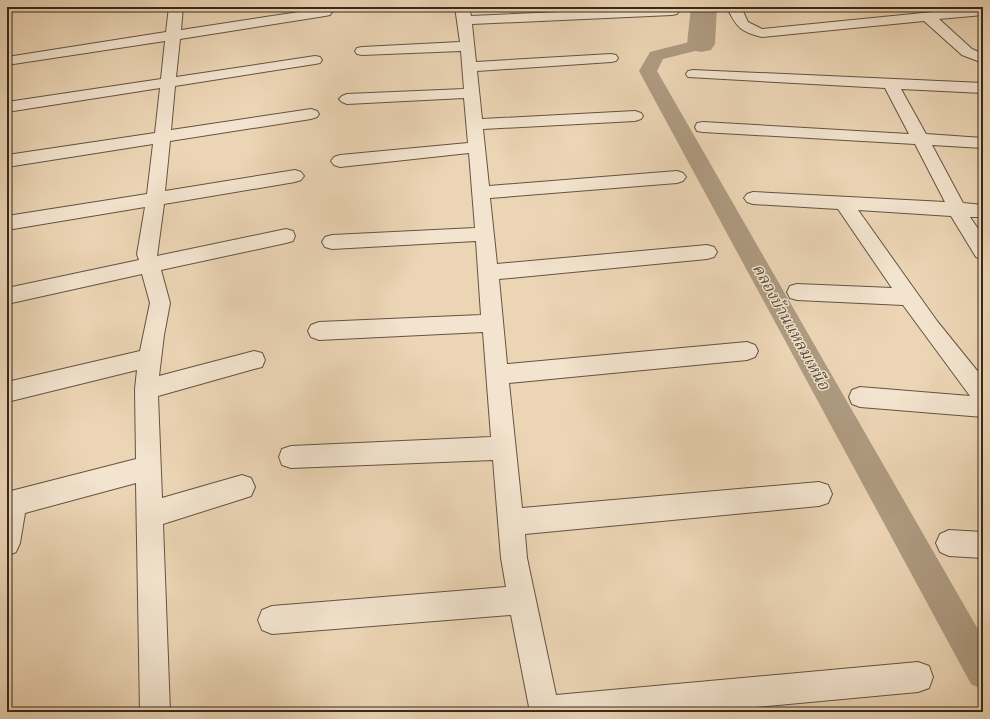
<svg xmlns="http://www.w3.org/2000/svg" width="990" height="719" font-family="'Libre Bodoni','Noto Serif Thai',serif">
  <style>
    .lines { fill: none; stroke-linecap: round; stroke-linejoin: round }
    .canal { fill: #ae9b81; fill-rule: evenodd }
    .river { fill: #ae9b81; fill-rule: evenodd }
    .minor-casing { stroke: #635442; stroke-width: 2 }
    .minor { fill: #f3e4cf; fill-rule: evenodd }
    .labels { text-anchor: middle; dominant-baseline: central; stroke-width: 3; stroke-linejoin: round; paint-order: stroke }
    .water-label { font-size: 16px; font-style: italic; fill: #594b3a; stroke: #f3e4cf }
  </style>
  <rect width="100%" height="100%" fill="#ecd5b5"/>
  <filter id="stains"><feTurbulence type="fractalNoise" baseFrequency=".005" numOctaves="4"/><feColorMatrix values="0 0 0 0 .2 0 0 0 0 .09 0 0 0 0 .02 0 0 0 .5 -.17"/></filter>
  <radialGradient id="worn" r=".72"><stop offset=".6" stop-color="#630" stop-opacity="0"/><stop offset="1" stop-color="#630" stop-opacity=".3"/></radialGradient>
  <g class="lines">
    <polygon class="canal" points="701,39 707,40 709,44 707,48 663,59 657,71 983,638 983,690 971,684 639,71 650,52"/>
    <polygon class="river" points="691,7 717,7 715,44 711,50 701,52 691,50 687,44"/>
    <g class="minor-casing">
      <g id="minor">
        <polygon points="169,7 183,7 181,30 325,8 330,9 332,12 330,15 325,16 180,39 176,77 315,56 320,57 322,60 320,63 315,64 175,86 171,130 311,109 317,111 319,114 317,117 311,119 170,141 165,191 295,170 301,172 304,176 301,180 295,182 164,204 157,256 286,229 293,231 295,236 293,241 286,243 161,270 170,303 164,335 159,376 254,351 262,353 265,360 262,367 254,369 158,396 162,498 242,475 251,478 255,487 251,496 242,499 163,524 170,712 140,712 136,483 25,513 20,543 16,552 7,556 7,492 136,459 135,389 137,370 7,402 7,382 140,351 150,303 142,274 7,304 7,288 139,260 137,254 145,207 7,230 7,216 147,194 153,144 7,167 7,155 155,133 160,88 7,112 7,102 161,79 165,41 7,65 7,57 166,32"/>
        <polygon points="455,7 469,7 471,16 672,7 677,8 679,11 677,14 672,15 472,24 476,62 611,54 616,55 618,58 616,61 611,62 477,71 482,119 635,111 641,113 643,116 641,119 635,121 483,129 489,186 677,171 683,173 686,177 683,181 677,183 490,198 497,264 707,245 714,247 717,252 714,257 707,259 499,279 507,364 747,342 755,345 758,351 755,357 747,360 509,383 522,508 819,482 828,485 832,494 828,503 819,506 525,534 527,558 556,695 918,662 929,666 933,677 929,688 918,692 701,712 530,712 511,615 272,634 262,630 258,620 262,610 272,606 506,587 501,558 493,460 291,468 282,465 279,457 282,449 291,446 491,437 483,332 319,340 311,337 308,331 311,325 319,322 481,315 476,241 332,249 325,247 322,242 325,237 332,235 475,228 469,153 340,167 334,165 331,161 334,157 340,155 468,143 464,98 347,104 342,102 339,99 342,96 347,94 464,89 461,51 362,55 357,54 355,51 357,48 362,47 460,42"/>
        <path d="M727,7H741L748,22L762,29L983,7V15L939,19L972,49L983,54V63L962,55L924,21L762,37C741,32 736,27 727,7Z"/>
        <polygon points="693,70 983,83 983,93 901,89 926,134 983,138 983,148 932,145 963,203 983,205 983,217 970,217 983,236 983,259 976,257 951,216 858,210 937,321 983,378 983,417 860,407 852,404 849,397 852,390 860,387 970,396 903,305 797,300 790,298 787,292 790,286 797,284 892,288 838,209 753,204 747,202 744,198 747,194 753,192 945,202 915,144 703,132 697,131 695,127 697,123 703,122 909,134 885,88 688,77 686,74 688,71"/>
        <polygon points="949,530 983,532 983,558 949,556 940,552 936,543 940,534"/>
      </g>
    </g>
    <use href="#minor" class="minor"/>
  </g>
  <g class="labels">
    <g class="water-label">
      <text transform="translate(791 327) rotate(61)">คลองบ้านแหลมเหนือ</text>
    </g>
  </g>
  <rect width="990" height="719" fill="none" stroke="#ecd5b5" stroke-width="24"/>
  <rect x="8" y="8" width="974" height="703" fill="none" stroke="#35291c" stroke-width="2"/>
  <rect x="12" y="12" width="966" height="695" fill="none" stroke="#35291c"/>
  <rect width="100%" height="100%" filter="url(#stains)"/>
  <rect width="100%" height="100%" fill="url(#worn)"/>
</svg>
